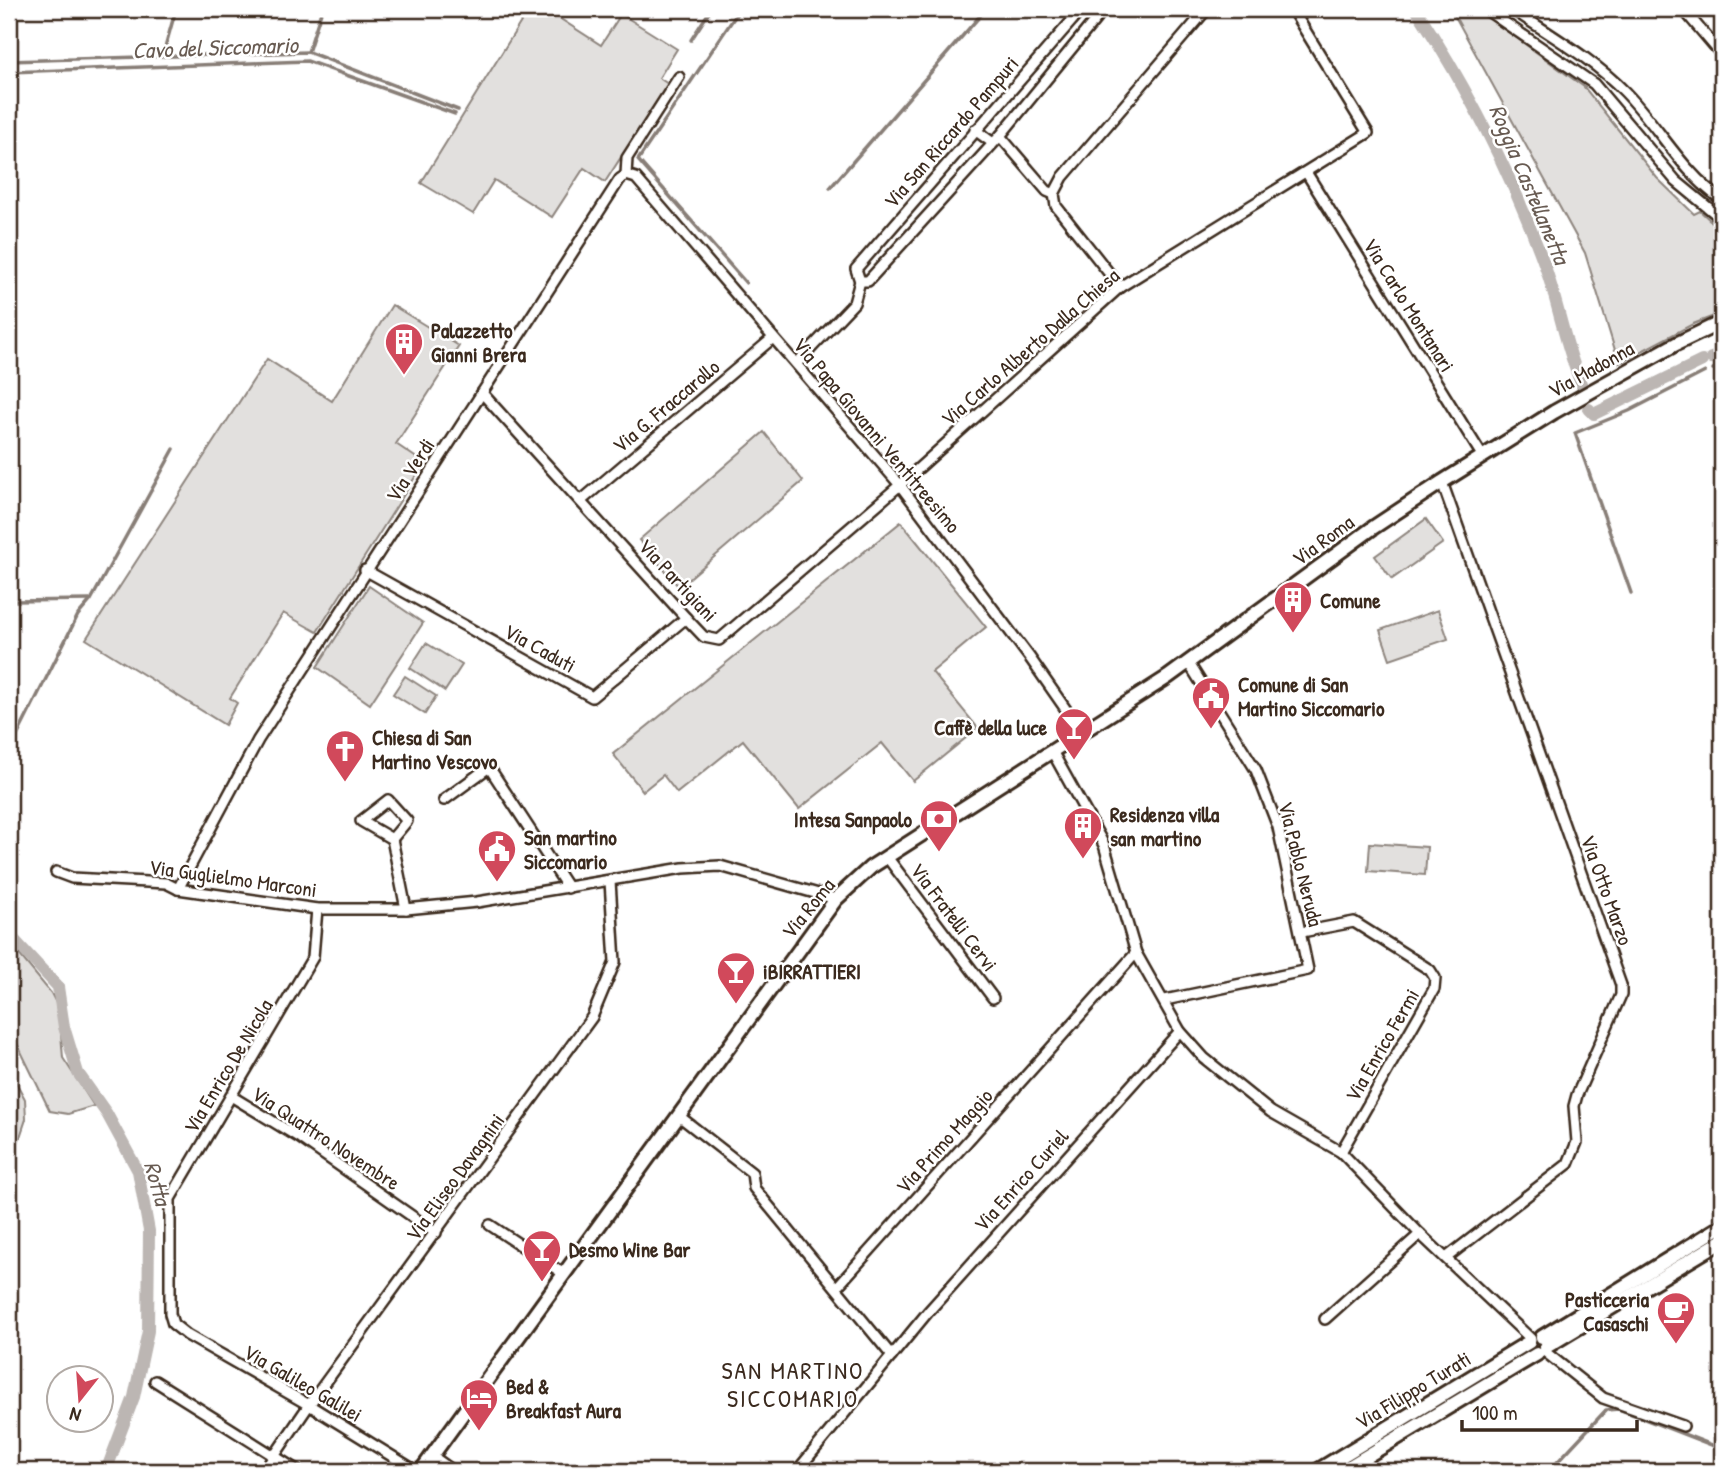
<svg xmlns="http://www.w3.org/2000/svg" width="1731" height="1480" font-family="'Patrick Hand',sans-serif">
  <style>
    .green { fill: #e2e0de; stroke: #8e857e; stroke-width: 2 }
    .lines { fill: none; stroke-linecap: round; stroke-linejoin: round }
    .stream { stroke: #887e77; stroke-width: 3.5 }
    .canal { stroke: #bcb6b3; stroke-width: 12 }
    .street-casing { stroke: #3b2a1e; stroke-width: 14 }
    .secondary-casing { stroke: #3b2a1e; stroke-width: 18 }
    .street { stroke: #fff; stroke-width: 9 }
    .secondary { stroke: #fff; stroke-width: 12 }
    .labels { text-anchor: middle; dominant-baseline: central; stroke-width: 5; stroke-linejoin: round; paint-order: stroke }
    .street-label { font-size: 21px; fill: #3b2a1e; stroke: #fff }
    .poi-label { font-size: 21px; font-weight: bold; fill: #3b2a1e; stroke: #fff; text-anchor: start }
    .water-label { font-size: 23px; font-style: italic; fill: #685b52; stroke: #fff }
    .quarter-label { font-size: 24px; letter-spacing: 2px; fill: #3b2a1e; stroke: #fff }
  </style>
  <rect width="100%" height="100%" fill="#fff"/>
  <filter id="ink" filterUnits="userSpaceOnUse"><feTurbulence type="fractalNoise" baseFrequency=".0143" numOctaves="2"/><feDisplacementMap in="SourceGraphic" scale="14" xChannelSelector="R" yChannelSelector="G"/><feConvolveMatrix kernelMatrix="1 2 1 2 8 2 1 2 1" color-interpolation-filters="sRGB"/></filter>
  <g filter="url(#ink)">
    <g class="green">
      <polygon points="529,9 545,9 601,45 621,14 677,49 659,78 668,84 605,182 584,168 552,217 494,180 473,214 421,183"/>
      <polygon points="1451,9 1477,9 1584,87 1657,178 1694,214 1700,211 1722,231 1722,313 1693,324 1619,363 1585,253"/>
      <polygon points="392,305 459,346 396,444 424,463 317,632 283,613 230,698 237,703 225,725 86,639 267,359 332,401"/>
      <polygon points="764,432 803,481 679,587 639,540"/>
      <polygon points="1426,519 1443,543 1392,579 1375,556"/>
      <polygon points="901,522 986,627 932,672 978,728 913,781 882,743 799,809 743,740 677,793 663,775 643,791 613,754"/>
      <polygon points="369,586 423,623 370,704 317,667"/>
      <polygon points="1438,610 1448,639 1390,659 1380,630"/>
      <polygon points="426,643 462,665 445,691 410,668"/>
      <polygon points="405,676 436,696 425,714 393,694"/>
      <polygon points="1370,843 1427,847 1425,875 1368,871"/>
      <polygon points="9,942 51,993 59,1009 63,1058 94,1106 68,1114 50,1111 9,1027"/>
      <polygon points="9,1069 25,1099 26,1119 9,1170"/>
    </g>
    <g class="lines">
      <g class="stream">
        <polyline points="740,9 638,160 746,283"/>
        <polyline points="691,40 711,9"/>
        <polyline points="308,52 322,9"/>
        <polyline points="163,55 176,9"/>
        <polyline points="9,61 308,52 458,110"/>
        <polyline points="9,72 307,61 455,114"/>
        <polyline points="830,188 986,9"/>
        <polyline points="1713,369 1722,367"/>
        <polyline points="1631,593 1575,433 1629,411 1705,372"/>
        <polyline points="9,594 13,601 90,600"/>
        <polyline points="9,752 78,615 91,600 174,449"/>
        <polyline points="1549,1471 1606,1410 1619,1409 1722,1449"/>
      </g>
      <g class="canal">
        <path d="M1416,9C1466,86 1510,171 1542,258C1558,300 1564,344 1582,386"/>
        <polyline points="1711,358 1722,355"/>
        <polyline points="1589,409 1594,414 1702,361"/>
        <polyline points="9,934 58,987 64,1027 78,1073 107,1114 138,1171 149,1231 148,1331 134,1397 106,1471"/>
      </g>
      <g class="street-casing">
        <g id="street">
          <polyline points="1082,9 856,269 860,281 868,281 1000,136 1104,9"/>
          <polyline points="1485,9 1594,84 1676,181 1722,219"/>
          <path d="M1512,9C1550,35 1593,59 1625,92C1659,127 1682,172 1722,200"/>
          <polyline points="1683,9 1722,55"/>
          <polyline points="975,130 993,143"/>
          <polyline points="1000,136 1047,191 1054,194"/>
          <polyline points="1306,172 1483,457"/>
          <polyline points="626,175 636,178 900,485 1030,658 1083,734"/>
          <polyline points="1120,287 1056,206 1054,194 1063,177 1207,9"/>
          <polyline points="797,363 854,303 860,281"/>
          <polyline points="482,393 686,618 704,637 719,640 900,485 1120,287 1368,133 1292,9"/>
          <polyline points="1442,482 1621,985 1621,995 1577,1095 1574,1106 1577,1142 1568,1164 1446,1258"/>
          <polyline points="582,500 773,338"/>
          <polyline points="365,570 592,697 686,618"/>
          <polyline points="1053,753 1104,845 1136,953 1180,1031 1204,1058 1271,1112 1341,1152 1420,1234 1531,1339"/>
          <polygon points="388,800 407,821 392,839 361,821"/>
          <polyline points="444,800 489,767 568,888"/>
          <polyline points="392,839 406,909"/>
          <polyline points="887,857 993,998"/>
          <polyline points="56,872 72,878 166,883 178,889 317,909 406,909 477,902 683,868 720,866 836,899"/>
          <polyline points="178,889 258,740 620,179 626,175 627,158 679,77"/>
          <polyline points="317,909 313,957 170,1199 170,1314 173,1324 187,1335 309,1405 416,1471"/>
          <polyline points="1302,932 1354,922 1430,970 1435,978 1434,989 1341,1152"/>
          <polyline points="1165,1000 1308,970 1278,827 1256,770 1188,662"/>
          <polyline points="231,1096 300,1138 436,1233"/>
          <polyline points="679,1116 752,1173 754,1188 892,1356"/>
          <polyline points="490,1225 564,1274"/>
          <polyline points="837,1287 1136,953"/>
          <polyline points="1325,1319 1420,1234"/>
          <polyline points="1544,1351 1603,1398 1683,1426"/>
          <polyline points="155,1381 298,1471"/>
          <polyline points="432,1456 453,1471"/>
          <polyline points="264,1471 309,1405 592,1017 615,962 610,881"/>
          <polyline points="797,1471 928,1312 1180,1031"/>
        </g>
      </g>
      <g class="secondary-casing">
        <g id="secondary">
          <polyline points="1542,1337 1722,1226"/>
          <polyline points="1546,1347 1722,1241"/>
          <polyline points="421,1471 836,899 871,867 1168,677 1374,527 1442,482 1554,412 1676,344 1722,322"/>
          <polyline points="1317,1471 1529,1342"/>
          <polyline points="1342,1471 1537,1354"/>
        </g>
      </g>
      <use href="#street" class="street"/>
      <use href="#secondary" class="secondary"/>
    </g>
  </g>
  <defs>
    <g id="building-pin" transform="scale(2.0125)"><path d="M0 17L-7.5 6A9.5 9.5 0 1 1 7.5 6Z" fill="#d1495b" stroke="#fff"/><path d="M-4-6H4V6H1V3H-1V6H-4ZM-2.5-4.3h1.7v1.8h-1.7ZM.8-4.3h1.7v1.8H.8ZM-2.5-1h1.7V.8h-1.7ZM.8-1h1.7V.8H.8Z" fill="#fff"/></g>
    <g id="civic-pin" transform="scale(2.0125)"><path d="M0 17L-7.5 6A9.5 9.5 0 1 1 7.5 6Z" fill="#d1495b" stroke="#fff"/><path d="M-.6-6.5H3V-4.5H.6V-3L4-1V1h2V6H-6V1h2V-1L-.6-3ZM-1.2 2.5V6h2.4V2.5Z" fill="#fff"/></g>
    <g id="bar-pin" transform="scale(2.0125)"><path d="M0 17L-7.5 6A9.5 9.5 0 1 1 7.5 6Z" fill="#d1495b" stroke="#fff"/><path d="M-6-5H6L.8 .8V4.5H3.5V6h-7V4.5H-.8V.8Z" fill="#fff"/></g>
    <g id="church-pin" transform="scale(2.0125)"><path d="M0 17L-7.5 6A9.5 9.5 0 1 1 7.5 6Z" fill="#d1495b" stroke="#fff"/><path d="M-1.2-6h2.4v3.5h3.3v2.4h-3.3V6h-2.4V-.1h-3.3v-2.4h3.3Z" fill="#fff"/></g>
    <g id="bank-pin" transform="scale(2.0125)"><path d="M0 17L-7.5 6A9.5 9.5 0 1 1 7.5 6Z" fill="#d1495b" stroke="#fff"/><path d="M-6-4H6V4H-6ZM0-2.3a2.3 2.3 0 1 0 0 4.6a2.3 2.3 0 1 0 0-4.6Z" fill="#fff"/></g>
    <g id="cafe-pin" transform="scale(2.0125)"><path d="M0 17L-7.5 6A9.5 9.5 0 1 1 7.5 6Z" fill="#d1495b" stroke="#fff"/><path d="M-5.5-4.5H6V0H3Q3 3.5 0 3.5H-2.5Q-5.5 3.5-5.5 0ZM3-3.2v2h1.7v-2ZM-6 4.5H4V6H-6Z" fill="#fff"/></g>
    <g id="hotel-pin" transform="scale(2.0125)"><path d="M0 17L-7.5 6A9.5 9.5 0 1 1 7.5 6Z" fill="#d1495b" stroke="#fff"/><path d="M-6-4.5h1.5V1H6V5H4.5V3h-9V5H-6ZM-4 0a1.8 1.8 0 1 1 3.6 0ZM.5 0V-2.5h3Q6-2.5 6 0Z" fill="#fff"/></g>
  </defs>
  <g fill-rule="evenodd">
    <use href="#building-pin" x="404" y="342"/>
    <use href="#building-pin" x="1293" y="600"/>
    <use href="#civic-pin" x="1211" y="696"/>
    <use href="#bar-pin" x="1074" y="727"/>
    <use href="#church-pin" x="345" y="749"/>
    <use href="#bank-pin" x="939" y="819"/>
    <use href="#building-pin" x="1083" y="826"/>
    <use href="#civic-pin" x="497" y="849"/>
    <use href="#bar-pin" x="736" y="971"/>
    <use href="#bar-pin" x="542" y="1249"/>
    <use href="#cafe-pin" x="1676" y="1311"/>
    <use href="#hotel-pin" x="479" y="1398"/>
  </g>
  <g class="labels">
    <g class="street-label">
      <text transform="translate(951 132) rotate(-49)">Via San Riccardo Pampuri</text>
      <text transform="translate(1409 305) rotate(58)">Via Carlo Montanari</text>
      <text transform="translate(1030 347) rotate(-41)">Via Carlo Alberto Dalla Chiesa</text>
      <text transform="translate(1591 369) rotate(-29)">Via Madonna</text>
      <text transform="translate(666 406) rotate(-40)">Via G. Fraccarollo</text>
      <text transform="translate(877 435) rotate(50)">Via Papa Giovanni Ventitreesimo</text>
      <text transform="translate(410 470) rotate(-57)">Via Verdi</text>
      <text transform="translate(1323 540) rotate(-36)">Via Roma</text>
      <text transform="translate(678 580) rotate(47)">Via Partigiani</text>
      <text transform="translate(540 648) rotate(29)">Via Caduti</text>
      <text transform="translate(1301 864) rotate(76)">Via Pablo Neruda</text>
      <text transform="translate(233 878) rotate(8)">Via Guglielmo Marconi</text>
      <text transform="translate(1607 890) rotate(70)">Via Otto Marzo</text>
      <text transform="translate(808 908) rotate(-51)">Via Roma</text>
      <text transform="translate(954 917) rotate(53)">Via Fratelli Cervi</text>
      <text transform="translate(1382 1045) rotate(-60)">Via Enrico Fermi</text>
      <text transform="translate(228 1066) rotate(-59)">Via Enrico De Nicola</text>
      <text transform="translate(326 1138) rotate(33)">Via Quattro Novembre</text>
      <text transform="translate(944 1141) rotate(-48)">Via Primo Maggio</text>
      <text transform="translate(455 1177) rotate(-54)">Via Eliseo Davagnini</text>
      <text transform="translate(1021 1180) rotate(-48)">Via Enrico Curiel</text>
      <text transform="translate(303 1383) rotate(30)">Via Galileo Galilei</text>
      <text transform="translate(1413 1390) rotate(-31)">Via Filippo Turati</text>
    </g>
    <g class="poi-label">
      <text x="431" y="330">Palazzetto<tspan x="431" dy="24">Gianni Brera</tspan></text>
      <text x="1320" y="600">Comune</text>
      <text x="1238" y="684">Comune di San<tspan x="1238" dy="24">Martino Siccomario</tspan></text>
      <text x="1047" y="727" text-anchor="end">Caffè della luce</text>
      <text x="372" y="737">Chiesa di San<tspan x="372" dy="24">Martino Vescovo</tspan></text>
      <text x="1110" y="814">Residenza villa<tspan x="1110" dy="24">san martino</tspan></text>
      <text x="912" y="819" text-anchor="end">Intesa Sanpaolo</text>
      <text x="524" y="837">San martino<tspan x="524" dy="24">Siccomario</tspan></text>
      <text x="763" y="971">iBIRRATTIERI</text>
      <text x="569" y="1249">Desmo Wine Bar</text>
      <text x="1649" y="1299" text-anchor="end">Pasticceria<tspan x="1649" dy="24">Casaschi</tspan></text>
      <text x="506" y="1386">Bed &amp;<tspan x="506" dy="24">Breakfast Aura</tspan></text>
    </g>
    <g class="water-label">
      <text transform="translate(215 47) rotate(-2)">Cavo del Siccomario</text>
      <text transform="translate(1530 184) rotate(67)">Roggia Castellanetta</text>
      <text transform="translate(158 1183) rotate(74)">Rotta</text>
    </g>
    <g class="quarter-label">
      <text x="793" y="1370">SAN MARTINO<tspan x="793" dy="28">SICCOMARIO</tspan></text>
    </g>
  </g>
  <rect width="1731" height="1480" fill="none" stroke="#fff" stroke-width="35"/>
  <rect x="18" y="18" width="1696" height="1445" fill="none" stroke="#3b2a1e" stroke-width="2.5" filter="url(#ink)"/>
  <g transform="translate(80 1399) rotate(197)"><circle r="33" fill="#ffffff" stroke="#b1aaa5" stroke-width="2"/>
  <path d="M0-5L12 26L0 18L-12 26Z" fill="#d1495b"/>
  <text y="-10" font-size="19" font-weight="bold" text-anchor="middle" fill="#3b2a1e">N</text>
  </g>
  <path d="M1462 1420v10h175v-10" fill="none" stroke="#3b2a1e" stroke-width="3.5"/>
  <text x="1472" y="1420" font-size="21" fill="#3b2a1e" stroke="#ffffff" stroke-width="5" paint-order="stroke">100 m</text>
</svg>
